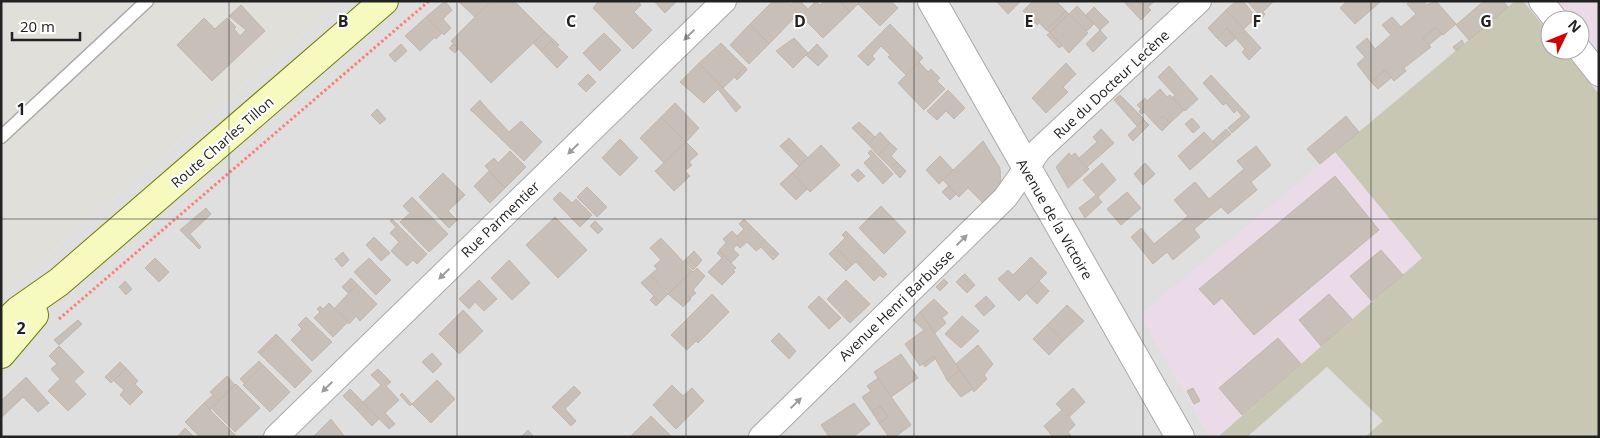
<svg xmlns="http://www.w3.org/2000/svg" width="1600" height="438" font-family="'Open Sans',sans-serif">
  <style>
    .residential { fill: #e0dfdf }
    .industrial { fill: #ebdbe8 }
    .airport { fill: #e1dfda }
    .construction { fill: #c7c7b4 }
    .building { fill: #c7bfb8; stroke: #c4b6ab }
    .lines { fill: none; stroke-linecap: round; stroke-linejoin: round }
    .service-casing { stroke: #a9a9a9; stroke-width: 15 }
    .minor-casing { stroke: #a9a9a9; stroke-width: 26 }
    .tertiary-casing { stroke: #a9a9a9; stroke-width: 30 }
    .secondary-casing { stroke: #707d05; stroke-width: 30 }
    .path { stroke: #fa8072; stroke-width: 3; stroke-dasharray: 2.5 2.5; stroke-linecap: butt }
    .service { stroke: #fff; stroke-width: 12 }
    .minor { stroke: #fff; stroke-width: 24 }
    .tertiary { stroke: #fff; stroke-width: 28 }
    .secondary { stroke: #f7fabf; stroke-width: 28 }
    .oneway { fill: #9c9c9c }
    .grid { fill: none; stroke: #222; stroke-width: 1; stroke-opacity: 0.55 }
    .labels { text-anchor: middle; dominant-baseline: central; stroke-width: 4; stroke-linejoin: round; paint-order: stroke }
    .street-label { font-size: 14px; fill: #222; stroke: #fff }
    .grid-label { font-size: 16px; text-anchor: middle; font-weight: bold; fill: #222; stroke: #fff; stroke-width: 4; stroke-linejoin: round; paint-order: stroke }
  </style>
  <rect width="100%" height="100%" fill="#f2efe9"/>
  <g class="residential">
    <polygon points="340,1 1541,1 1550,20 1550,50 1580,50 1591,64 1404,234 1140,314 1210,437 1,437 1,296"/>
    <polygon points="1327,367 1384,421 1365,437 1247,437"/>
  </g>
  <polygon class="industrial" points="1541,1 1599,1 1599,437 1365,437 1383,421 1327,367 1247,437 1210,437 1140,315 1335,152 1404,234 1591,64 1580,50 1580,20 1556,20"/>
  <polygon class="airport" points="1,1 340,1 1,296"/>
  <polygon class="construction" points="1515,1 1523,1 1550,34 1550,50 1563,50 1599,94 1599,437 1365,437 1383,421 1327,367 1247,437 1218,437 1422,258 1335,152"/>
  <g class="building">
    <polygon points="445,1 452,10 443,19 451,28 444,35 426,17"/>
    <polygon points="458,1 491,1 475,17"/>
    <polygon points="491,1 514,1 545,32 491,83 451,41"/>
    <polygon points="599,1 638,1 641,5 634,12 652,30 633,49 593,8"/>
    <polygon points="654,1 677,1 665,13"/>
    <polygon points="773,1 787,1 799,13 769,44 750,24"/>
    <polygon points="793,1 800,1 808,9 816,1 820,5 824,1 840,1 850,12 823,38 790,5"/>
    <polygon points="840,1 861,1 850,12"/>
    <polygon points="861,1 891,1 898,8 880,26 858,4"/>
    <polygon points="996,1 1021,1 1008,14"/>
    <polygon points="1033,1 1056,1 1066,11 1046,30 1026,8"/>
    <polygon points="1126,1 1155,1 1148,7 1151,10 1141,20 1125,3"/>
    <polygon points="1236,1 1243,1 1259,21 1254,26 1251,22 1244,29 1226,10"/>
    <polygon points="1247,1 1274,1 1263,12 1265,14 1262,18"/>
    <polygon points="1347,1 1380,1 1380,2 1355,24 1340,8"/>
    <polygon points="1410,1 1423,1 1427,5 1436,1 1456,24 1443,35 1436,27 1423,38 1431,47 1404,68 1406,71 1394,81 1385,70 1371,82 1357,64 1365,57 1356,47 1367,38 1375,49 1391,35 1382,25 1392,17 1401,27 1416,14 1407,4"/>
    <polygon points="1484,1 1503,1 1508,7 1469,40 1456,25"/>
    <polygon points="241,5 265,31 212,81 177,45 204,18 215,29 227,18 236,27 234,29 240,36 246,30 229,16"/>
    <polygon points="1077,6 1094,24 1086,32 1069,14"/>
    <polygon points="1094,7 1109,22 1100,30 1086,15"/>
    <polygon points="1026,8 1040,22 1037,25 1023,11"/>
    <polygon points="1226,10 1261,48 1249,60 1242,52 1245,49 1227,28 1217,38 1208,28"/>
    <polygon points="1066,11 1069,14 1050,32 1046,30"/>
    <polygon points="1069,14 1088,33 1069,53 1050,32"/>
    <polygon points="426,17 442,33 436,39 435,37 420,51 405,36"/>
    <polygon points="750,24 769,44 749,64 730,45"/>
    <polygon points="890,24 923,58 906,75 888,57 890,55 881,46 872,56 875,59 868,66 858,56"/>
    <polygon points="1436,27 1442,34 1429,45 1423,38"/>
    <polygon points="1227,28 1236,38 1226,47 1217,38"/>
    <polygon points="1100,30 1107,38 1093,52 1086,44"/>
    <polygon points="545,32 559,45 557,47 551,41 541,51 533,43"/>
    <polygon points="1050,32 1062,46 1059,48 1047,35"/>
    <polygon points="604,33 621,50 600,71 583,53"/>
    <polygon points="794,38 808,53 793,68 776,51"/>
    <polygon points="1462,40 1464,44 1456,51 1453,47"/>
    <polygon points="551,41 568,57 557,68 541,51"/>
    <polygon points="721,43 745,67 723,88 699,63"/>
    <polygon points="401,44 407,51 395,62 389,55"/>
    <polygon points="453,44 458,49 455,53 449,48"/>
    <polygon points="817,44 828,56 818,66 806,55"/>
    <polygon points="919,62 928,72 931,69 940,78 937,81 945,89 924,110 898,83"/>
    <polygon points="699,63 741,107 736,112 718,89 704,103 680,82"/>
    <polygon points="1066,63 1076,74 1063,87 1068,92 1046,113 1032,98"/>
    <polygon points="1169,66 1198,99 1185,111 1173,97 1175,95 1158,77"/>
    <polygon points="745,67 747,70 737,80 735,77"/>
    <polygon points="1385,70 1391,78 1378,89 1371,82"/>
    <polygon points="588,74 596,82 586,92 578,84"/>
    <polygon points="1211,75 1250,117 1232,133 1228,128 1242,116 1237,110 1234,113 1226,103 1223,105 1203,83"/>
    <polygon points="1160,89 1167,97 1170,95 1184,110 1170,123 1163,116 1155,124 1144,112 1141,114 1139,111 1141,109 1137,105 1145,98 1147,101"/>
    <polygon points="948,90 965,108 954,119 946,111 937,120 927,111"/>
    <polygon points="1120,95 1144,119 1137,126 1114,100"/>
    <polygon points="480,100 482,103 473,112 470,110"/>
    <polygon points="482,103 509,132 521,121 542,142 524,161 473,112"/>
    <polygon points="675,103 699,128 686,142 661,117"/>
    <polygon points="377,109 386,119 380,124 371,115"/>
    <polygon points="1163,116 1170,123 1162,131 1155,124"/>
    <polygon points="1346,116 1359,132 1320,164 1307,149"/>
    <polygon points="661,117 686,142 664,163 640,138"/>
    <polygon points="1192,118 1200,127 1193,133 1185,124"/>
    <polygon points="1144,120 1149,125 1133,141 1128,135"/>
    <polygon points="859,122 869,131 862,138 852,128"/>
    <polygon points="1101,129 1114,143 1086,168 1078,159 1097,142 1093,137"/>
    <polygon points="1226,129 1231,134 1217,146 1213,141"/>
    <polygon points="869,131 875,137 868,144 862,138"/>
    <polygon points="880,132 890,143 878,155 868,144"/>
    <polygon points="1204,132 1217,146 1190,170 1178,156"/>
    <polygon points="789,138 808,158 799,166 780,146"/>
    <polygon points="620,139 638,158 620,176 602,158"/>
    <polygon points="983,141 1000,168 1001,186 983,203 968,188 959,197 943,180"/>
    <polygon points="686,142 698,154 689,162 692,165 685,171 690,176 674,191 655,171"/>
    <polygon points="890,143 897,149 891,156 897,162 891,168 878,155"/>
    <polygon points="821,145 840,165 810,192 792,173"/>
    <polygon points="1256,146 1271,165 1251,182 1257,190 1228,214 1221,207 1194,229 1200,237 1173,260 1167,252 1153,264 1131,237 1141,228 1154,244 1188,216 1174,200 1195,182 1209,199 1244,169 1237,161"/>
    <polygon points="871,150 893,174 883,184 864,163 871,156 868,153"/>
    <polygon points="510,151 526,167 505,188 485,166 494,158 498,163"/>
    <polygon points="1069,153 1071,156 1075,153 1079,158 1078,159 1089,169 1068,188 1056,167"/>
    <polygon points="940,156 953,170 939,184 926,170"/>
    <polygon points="897,162 906,171 900,178 891,168"/>
    <polygon points="1102,163 1116,180 1098,197 1102,202 1085,218 1079,208 1096,195 1083,180"/>
    <polygon points="1145,163 1155,174 1143,185 1134,174"/>
    <polygon points="858,169 865,176 858,182 851,175"/>
    <polygon points="489,171 505,188 490,203 474,186"/>
    <polygon points="443,173 465,195 448,211 457,220 449,228 419,197"/>
    <polygon points="792,173 807,189 796,200 780,184"/>
    <polygon points="1335,176 1379,230 1254,335 1222,298 1214,305 1199,289"/>
    <polygon points="948,186 956,194 950,200 942,192"/>
    <polygon points="587,187 607,207 597,217 577,197"/>
    <polygon points="560,192 572,203 576,199 592,215 580,227 553,199"/>
    <polygon points="1127,192 1141,208 1121,225 1107,209"/>
    <polygon points="412,197 448,234 429,252 400,222 410,213 403,206"/>
    <polygon points="881,206 906,232 884,254 859,228"/>
    <polygon points="206,208 211,214 190,234 201,247 199,249 180,230"/>
    <polygon points="555,217 587,250 558,278 526,245"/>
    <polygon points="392,219 427,254 417,264 413,260 407,266 391,251 399,242 390,233 396,227 390,221"/>
    <polygon points="744,219 779,254 773,260 761,247 756,251 747,242 740,248 737,245 733,249 739,255 731,263 719,250 726,243 723,239 732,231 737,236 744,229 739,224"/>
    <polygon points="595,221 603,229 598,234 590,226"/>
    <polygon points="846,231 887,274 883,278 880,275 874,281 856,262 852,265 836,247 845,238 842,235"/>
    <polygon points="374,237 390,253 381,261 366,245"/>
    <polygon points="661,238 692,271 669,293 650,275 657,269 654,266 661,260 650,248"/>
    <polygon points="836,247 852,265 846,271 829,254"/>
    <polygon points="1381,250 1403,275 1372,301 1350,276"/>
    <polygon points="694,251 702,260 697,266 688,257"/>
    <polygon points="719,251 736,268 733,270 735,272 722,285 708,272 722,258 717,253"/>
    <polygon points="343,252 349,260 342,267 335,259"/>
    <polygon points="688,257 697,266 693,270 684,261"/>
    <polygon points="1031,257 1047,273 1019,301 998,279 1008,270 1013,275"/>
    <polygon points="155,258 169,272 159,282 145,268"/>
    <polygon points="369,258 391,280 376,295 354,272"/>
    <polygon points="509,260 530,283 512,300 491,278"/>
    <polygon points="697,268 705,276 693,290 696,293 690,298 688,296 680,304 668,294 692,271 693,272"/>
    <polygon points="965,274 975,285 973,287 962,276"/>
    <polygon points="650,275 668,294 660,302 641,283"/>
    <polygon points="962,276 973,287 967,293 956,282"/>
    <polygon points="351,278 357,284 348,293 342,287"/>
    <polygon points="944,279 948,283 940,291 936,287"/>
    <polygon points="479,280 497,299 484,311 475,302 469,309 459,299"/>
    <polygon points="846,280 870,304 850,323 827,299"/>
    <polygon points="125,281 132,289 126,295 119,287"/>
    <polygon points="1039,281 1049,291 1037,304 1026,293"/>
    <polygon points="357,284 377,304 360,321 356,316 349,324 334,309"/>
    <polygon points="712,294 729,312 698,343 696,341 687,350 671,335"/>
    <polygon points="1329,294 1352,319 1321,346 1299,320"/>
    <polygon points="654,296 660,302 656,306 650,300"/>
    <polygon points="688,296 691,299 683,307 680,304"/>
    <polygon points="819,296 841,318 829,329 808,307"/>
    <polygon points="986,296 995,306 984,316 975,306"/>
    <polygon points="934,299 948,313 942,318 946,323 935,333 920,312"/>
    <polygon points="329,303 348,322 333,337 314,318 320,312 317,309 320,306 323,309"/>
    <polygon points="1067,305 1084,321 1063,341 1047,325"/>
    <polygon points="463,310 483,331 459,354 439,334"/>
    <polygon points="920,312 960,370 947,380 934,356 920,366 905,344 924,330 913,320"/>
    <polygon points="962,316 979,331 961,348 945,334"/>
    <polygon points="306,317 332,342 312,361 291,340 302,329 298,325"/>
    <polygon points="78,320 82,324 59,345 54,340"/>
    <polygon points="1047,325 1063,341 1049,355 1033,339"/>
    <polygon points="779,333 796,351 789,359 771,341"/>
    <polygon points="276,334 278,336 260,354 258,352"/>
    <polygon points="278,336 312,371 295,388 260,354"/>
    <polygon points="1278,338 1301,364 1242,415 1219,388"/>
    <polygon points="978,345 993,364 984,375 987,379 974,392 956,364"/>
    <polygon points="59,346 84,372 74,381 86,394 68,411 48,391 60,379 51,369 57,364 49,356"/>
    <polygon points="432,353 442,364 433,373 422,362"/>
    <polygon points="901,354 918,378 891,397 874,372"/>
    <polygon points="934,356 935,359 925,367 923,364"/>
    <polygon points="259,361 263,365 245,384 240,379"/>
    <polygon points="120,362 126,368 111,383 105,377"/>
    <polygon points="263,365 290,392 270,412 243,385"/>
    <polygon points="126,368 138,381 135,384 143,392 130,405 120,395 124,390 114,381"/>
    <polygon points="378,369 391,382 386,386 399,400 385,413 395,424 389,429 363,402 381,385 371,375"/>
    <polygon points="960,370 973,389 961,397 947,380"/>
    <polygon points="227,376 235,385 219,401 210,392"/>
    <polygon points="26,377 49,403 38,412 23,397 1,418 1,401"/>
    <polygon points="878,378 911,425 895,437 889,437 879,423 888,417 880,406 872,412 862,397 871,391 867,386"/>
    <polygon points="437,380 455,399 431,423 412,404"/>
    <polygon points="236,384 260,408 235,432 211,408"/>
    <polygon points="672,385 683,396 692,388 704,401 676,429 653,405"/>
    <polygon points="574,386 581,393 565,409 576,421 571,426 552,407"/>
    <polygon points="1073,388 1085,402 1069,417 1075,425 1068,432 1071,436 1053,437 1044,426 1062,410 1056,404"/>
    <polygon points="1193,388 1200,401 1194,404 1187,391"/>
    <polygon points="350,389 364,403 357,410 343,396"/>
    <polygon points="402,393 412,404 410,406 400,395"/>
    <polygon points="213,395 219,401 210,410 204,403"/>
    <polygon points="204,403 210,410 237,437 200,437 185,422"/>
    <polygon points="364,403 379,419 372,426 357,410"/>
    <polygon points="854,403 870,424 853,437 829,437 821,425"/>
    <polygon points="880,406 888,417 879,423 872,412"/>
    <polygon points="651,416 672,437 630,437"/>
    <polygon points="331,419 345,437 313,437"/>
    <polygon points="185,428 194,437 177,437"/>
    <polygon points="528,430 534,437 521,437"/>
  </g>
  <g class="lines">
    <g class="service-casing">
      <polyline id="service" points="1,137 147,1"/>
    </g>
    <g class="minor-casing">
      <g id="minor">
        <polyline points="1541,1 1556,20"/>
        <polyline points="1580,50 1599,74"/>
        <polyline points="276,437 724,1"/>
        <polyline points="761,437 1005,198 1039,150 1199,1"/>
      </g>
    </g>
    <g class="tertiary-casing">
      <polyline id="tertiary" points="932,1 1180,437"/>
    </g>
    <g class="secondary-casing">
      <g id="secondary">
        <polyline points="1,327 19,310 59,282 384,1"/>
        <polyline points="1,354 34,315"/>
      </g>
    </g>
    <polyline class="path" points="59,319 429,1"/>
    <use href="#service" class="service"/>
    <use href="#minor" class="minor"/>
    <use href="#tertiary" class="tertiary"/>
    <use href="#secondary" class="secondary"/>
  </g>
  <defs><path id="oneway-solid" d="M-6-.8H1V-3.2L6.5 0L1 3.2V.8H-6Z" transform="scale(1.25)"/></defs>
  <g class="oneway">
    <use href="#oneway-solid" transform="translate(689 35) rotate(136)"/>
    <use href="#oneway-solid" transform="translate(573 149) rotate(136)"/>
    <use href="#oneway-solid" transform="translate(962 240) rotate(-44)"/>
    <use href="#oneway-solid" transform="translate(444 274) rotate(136)"/>
    <use href="#oneway-solid" transform="translate(327 387) rotate(136)"/>
    <use href="#oneway-solid" transform="translate(796 403) rotate(-44)"/>
  </g>
  <path class="grid" d="M229,1V437M457,1V437M686,1V437M914,1V437M1143,1V437M1371,1V437M1,219H1599"/>
  <g class="labels">
    <g class="street-label">
      <text transform="translate(1111 84) rotate(-43)">Rue du Docteur Lecène</text>
      <text transform="translate(222 142) rotate(-41)">Route Charles Tillon</text>
      <text transform="translate(500 219) rotate(-44)">Rue Parmentier</text>
      <text transform="translate(1055 219) rotate(60)">Avenue de la Victoire</text>
      <text transform="translate(896 305) rotate(-44)">Avenue Henri Barbusse</text>
    </g>
  </g>
  <g class="grid-label">
    <text x="343" y="27">B</text>
    <text x="571" y="27">C</text>
    <text x="800" y="27">D</text>
    <text x="1029" y="27">E</text>
    <text x="1257" y="27">F</text>
    <text x="1486" y="27">G</text>
    <text x="21" y="115">1</text>
    <text x="21" y="334">2</text>
  </g>
  <rect width="1600" height="438" fill="none" stroke="#222222" stroke-width="5"/>
  <g transform="translate(1565 35) rotate(47)"><circle r="24" fill="#ffffff" stroke="#a7a7a7"/>
  <path d="M0-4L9 19L0 12L-9 19Z" fill="#d40000"/>
  <text y="-8" font-size="14" font-weight="bold" text-anchor="middle" fill="#222222">N</text>
  </g>
  <path d="M12 32v8h68v-8" fill="none" stroke="#222222" stroke-width="2.5"/>
  <text x="20" y="32" font-size="15" fill="#222222" stroke="#ffffff" stroke-width="4" paint-order="stroke">20 m</text>
</svg>
